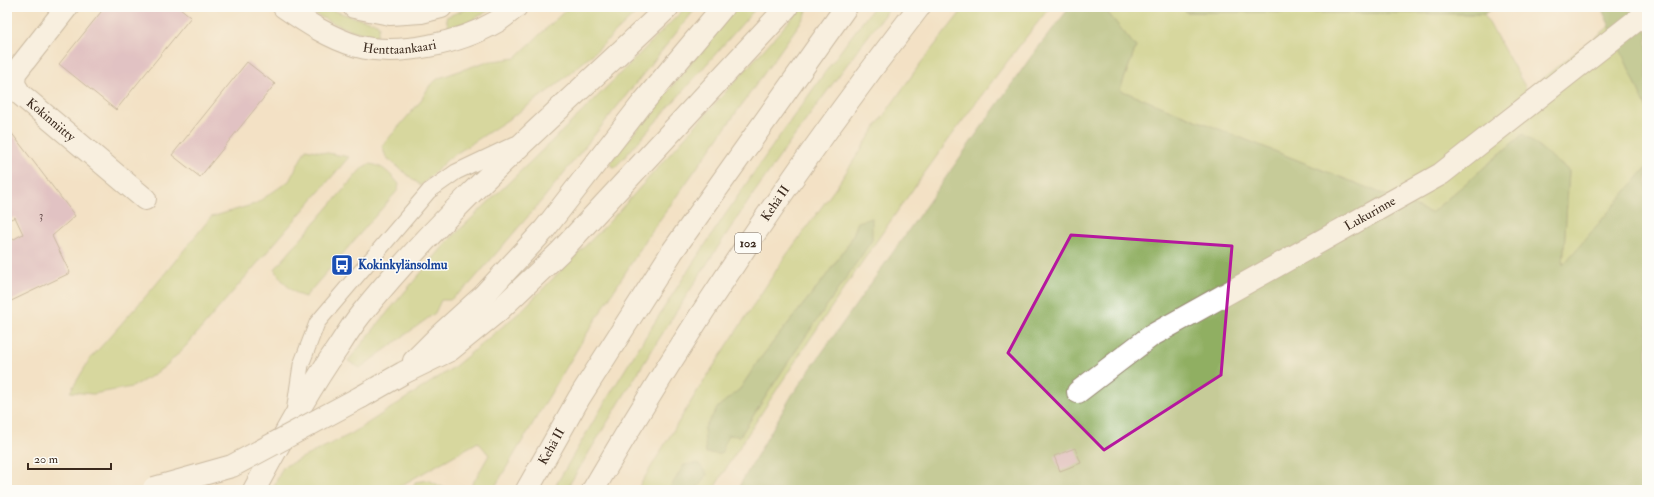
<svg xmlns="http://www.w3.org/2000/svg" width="1654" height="497" font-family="'IM FELL Double Pica',serif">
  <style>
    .green { fill: #b6cb6f; stroke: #787a46; fill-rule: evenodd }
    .forest { fill: #90af62; stroke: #666c40 }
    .building { fill: #cd9cc0 }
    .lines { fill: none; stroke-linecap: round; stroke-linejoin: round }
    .service-casing { stroke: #978672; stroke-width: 17 }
    .minor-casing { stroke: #978672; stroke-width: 24 }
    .secondary-casing { stroke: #978672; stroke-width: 24 }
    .trunk-casing { stroke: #978672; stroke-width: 24 }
    .service { stroke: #fff; stroke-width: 15 }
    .minor { stroke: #fff; stroke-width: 22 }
    .secondary { stroke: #fff; stroke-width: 22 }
    .trunk { stroke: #fff; stroke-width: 22 }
    .trunk-bridge-casing { stroke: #978672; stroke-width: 24; stroke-linecap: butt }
    .trunk-bridge { stroke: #fff; stroke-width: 22 }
    .marked { fill: none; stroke: #b5179e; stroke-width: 3; stroke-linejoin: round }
    .labels { text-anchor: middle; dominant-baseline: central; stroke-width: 3; stroke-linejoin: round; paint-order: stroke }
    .number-label { font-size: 11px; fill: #604646 }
    .shield { fill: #fdfcf7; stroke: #75695f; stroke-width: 1 }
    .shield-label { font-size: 12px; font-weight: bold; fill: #3b2a1e }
    .street-label { font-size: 13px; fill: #3b2a1e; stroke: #fdfcf7 }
    .transit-label { font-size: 13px; font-weight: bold; fill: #164399; stroke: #fdfcf7; text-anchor: start }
  </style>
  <rect width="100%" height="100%" fill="#fdfcf7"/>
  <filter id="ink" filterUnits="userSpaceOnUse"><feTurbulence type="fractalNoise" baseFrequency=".025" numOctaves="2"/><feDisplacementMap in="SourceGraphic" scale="8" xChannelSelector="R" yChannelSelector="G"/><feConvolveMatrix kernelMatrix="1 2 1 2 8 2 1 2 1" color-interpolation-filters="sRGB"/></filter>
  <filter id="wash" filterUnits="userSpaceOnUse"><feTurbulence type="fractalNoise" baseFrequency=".012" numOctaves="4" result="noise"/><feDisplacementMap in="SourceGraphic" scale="16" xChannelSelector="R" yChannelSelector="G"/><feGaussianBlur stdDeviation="0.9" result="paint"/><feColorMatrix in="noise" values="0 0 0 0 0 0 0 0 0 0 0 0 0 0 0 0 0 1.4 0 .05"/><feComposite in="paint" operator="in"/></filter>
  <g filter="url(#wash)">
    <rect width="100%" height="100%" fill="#f3e1c5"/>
    <g class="green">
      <path d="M303,7H322L353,17L377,23L379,26L377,36C348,31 328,22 303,7Z"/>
      <polygon points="471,7 495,7 469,22 449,30 446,17"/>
      <polygon points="569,7 642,7 594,53 555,86 515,115 448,159 421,186 386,157 382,146 420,102 430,85 439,78 485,62 515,58"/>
      <polygon points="686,7 697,7 543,199 469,285 450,300 441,300 435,313 360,368 348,361 391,308 448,241 582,112"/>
      <polygon points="737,7 757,7 623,159 615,167 611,166 611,161"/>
      <path d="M874,7H890C844,68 798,130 754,193C688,290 627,390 566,490H553C624,367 701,247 783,131C813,90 842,47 874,7Z"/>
      <path d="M965,7H1050C934,152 830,306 730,462L713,490H696L707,474L684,465L669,490H637L698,390L785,257L837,186L877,125L920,64ZM858,222L872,240L790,359L740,436L728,435L718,407L740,389L759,360L826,276L851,240Z"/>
      <polygon points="1103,7 1182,7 1186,12 1484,14 1527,90 1610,26 1647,109 1647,167 1563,266 1569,171 1523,134 1431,213 1120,90 1136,47"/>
      <polygon points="800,9 807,10 805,16 649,235 581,343 493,490 469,490 489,455 478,442 393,490 272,490 283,467 351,434 454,367 520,312 610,221"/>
      <polygon points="306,149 349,157 186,346 168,364 152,376 132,387 93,394 70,392 90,359 153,288 211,217 255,204 289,181"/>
      <path d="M369,164C383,165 390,174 399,184L398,190L305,297C294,295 279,279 275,269L363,167Z"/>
      <polygon points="428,480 446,489 446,490 412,490 415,482"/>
    </g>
    <g class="forest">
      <polygon points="1070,7 1103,7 1136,47 1120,90 1431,213 1523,134 1569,171 1563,265 1647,167 1647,490 737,490 792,395 1033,54"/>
      <polygon points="1182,7 1497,7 1484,14 1186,12"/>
      <polygon points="1601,7 1647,7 1647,109"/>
      <polygon points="872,218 872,240 790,359 740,436 728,435 721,454 706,453 704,429 718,407 740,389 759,360 826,276 851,240 858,222"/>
      <polygon points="698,463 707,474 696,490 669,490 684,465"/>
    </g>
    <g id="blocks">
      <g class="building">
        <polygon points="105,7 179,7 191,17 116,110 59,64"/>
        <polygon points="247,62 275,84 200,177 172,155"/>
        <polygon points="7,127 75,216 52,236 70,273 7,303 7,243 23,234 15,217 11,219 7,215"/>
        <polygon points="1075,448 1081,463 1060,471 1054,456"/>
      </g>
    </g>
  </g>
  <g filter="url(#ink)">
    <use href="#blocks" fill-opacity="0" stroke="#978672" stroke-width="1"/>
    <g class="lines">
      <g class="service-casing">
        <polyline id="service" points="294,412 301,365 317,323 429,191 456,172 515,144"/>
      </g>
      <g class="minor-casing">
        <g id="minor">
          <path id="s1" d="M67,7L15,73L14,84L20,94L145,199"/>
          <path id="s2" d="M1078,392L1151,336L1441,174L1647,12"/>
        </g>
      </g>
      <g class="secondary-casing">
        <g id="secondary">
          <path id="s3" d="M284,7C307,23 330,38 357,46C398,57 460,43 496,22C503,18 509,12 516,7"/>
          <polyline points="354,7 390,14 421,12 441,7"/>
        </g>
      </g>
      <g class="trunk-casing">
        <g id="trunk">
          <polyline points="414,361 439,336 483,296 544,230 641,105 723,7"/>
          <polyline points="361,397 403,373 450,350 498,311 560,252 787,7"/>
          <path d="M254,490C281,441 307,392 339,346C346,335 353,324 361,314C452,201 564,107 668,7"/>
          <path id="s4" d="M527,490L579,398L672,252L846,7"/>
          <path id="s5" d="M593,490C691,322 800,161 919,7"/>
        </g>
      </g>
      <use href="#service" class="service"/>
      <use href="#minor" class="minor"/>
      <use href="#secondary" class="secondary"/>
      <use href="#trunk" class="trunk"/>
      <g class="trunk-bridge-casing">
        <polyline id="trunk-bridge" points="154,488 232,466 361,397"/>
      </g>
      <use href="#trunk-bridge" class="trunk-bridge"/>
    </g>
  </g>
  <path d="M0 0H1654V497H0ZM1071,235L1232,246L1221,375L1104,450L1008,353Z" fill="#f3e1c5" fill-opacity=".55" fill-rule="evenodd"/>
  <path class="marked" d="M1071,235L1232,246L1221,375L1104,450L1008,353Z"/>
  <defs>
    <g id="bus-square" transform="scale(1.15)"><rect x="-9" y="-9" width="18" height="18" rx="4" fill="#1a4fb4" stroke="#fdfcf7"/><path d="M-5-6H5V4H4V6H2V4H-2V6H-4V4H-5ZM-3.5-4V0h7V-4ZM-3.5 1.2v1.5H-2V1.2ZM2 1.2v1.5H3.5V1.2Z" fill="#fff"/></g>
  </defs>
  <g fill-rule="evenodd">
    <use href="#bus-square" x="342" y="265"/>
  </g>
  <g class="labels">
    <g class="number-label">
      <text x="41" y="215">3</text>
    </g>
    <rect class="shield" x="735" y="233" width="26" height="20" rx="3"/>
    <g class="shield-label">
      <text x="748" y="243">102</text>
    </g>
    <g class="street-label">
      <text stroke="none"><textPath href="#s3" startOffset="126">Henttaankaari</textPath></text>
      <text stroke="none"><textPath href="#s1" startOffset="147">Kokinniitty</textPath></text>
      <text stroke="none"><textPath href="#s5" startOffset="340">Kehä II</textPath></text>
      <text stroke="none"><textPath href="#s2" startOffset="343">Lukurinne</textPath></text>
      <text stroke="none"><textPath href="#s4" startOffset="50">Kehä II</textPath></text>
    </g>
    <g class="transit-label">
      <text x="358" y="265">Kokinkylänsolmu</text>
    </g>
  </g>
  <rect width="1654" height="497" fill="none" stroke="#fdfcf7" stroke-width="24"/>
  <path d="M28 463v6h83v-6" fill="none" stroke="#3b2a1e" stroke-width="2"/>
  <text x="34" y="463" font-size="12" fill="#3b2a1e" stroke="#fdfcf7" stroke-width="3" paint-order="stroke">20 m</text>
</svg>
